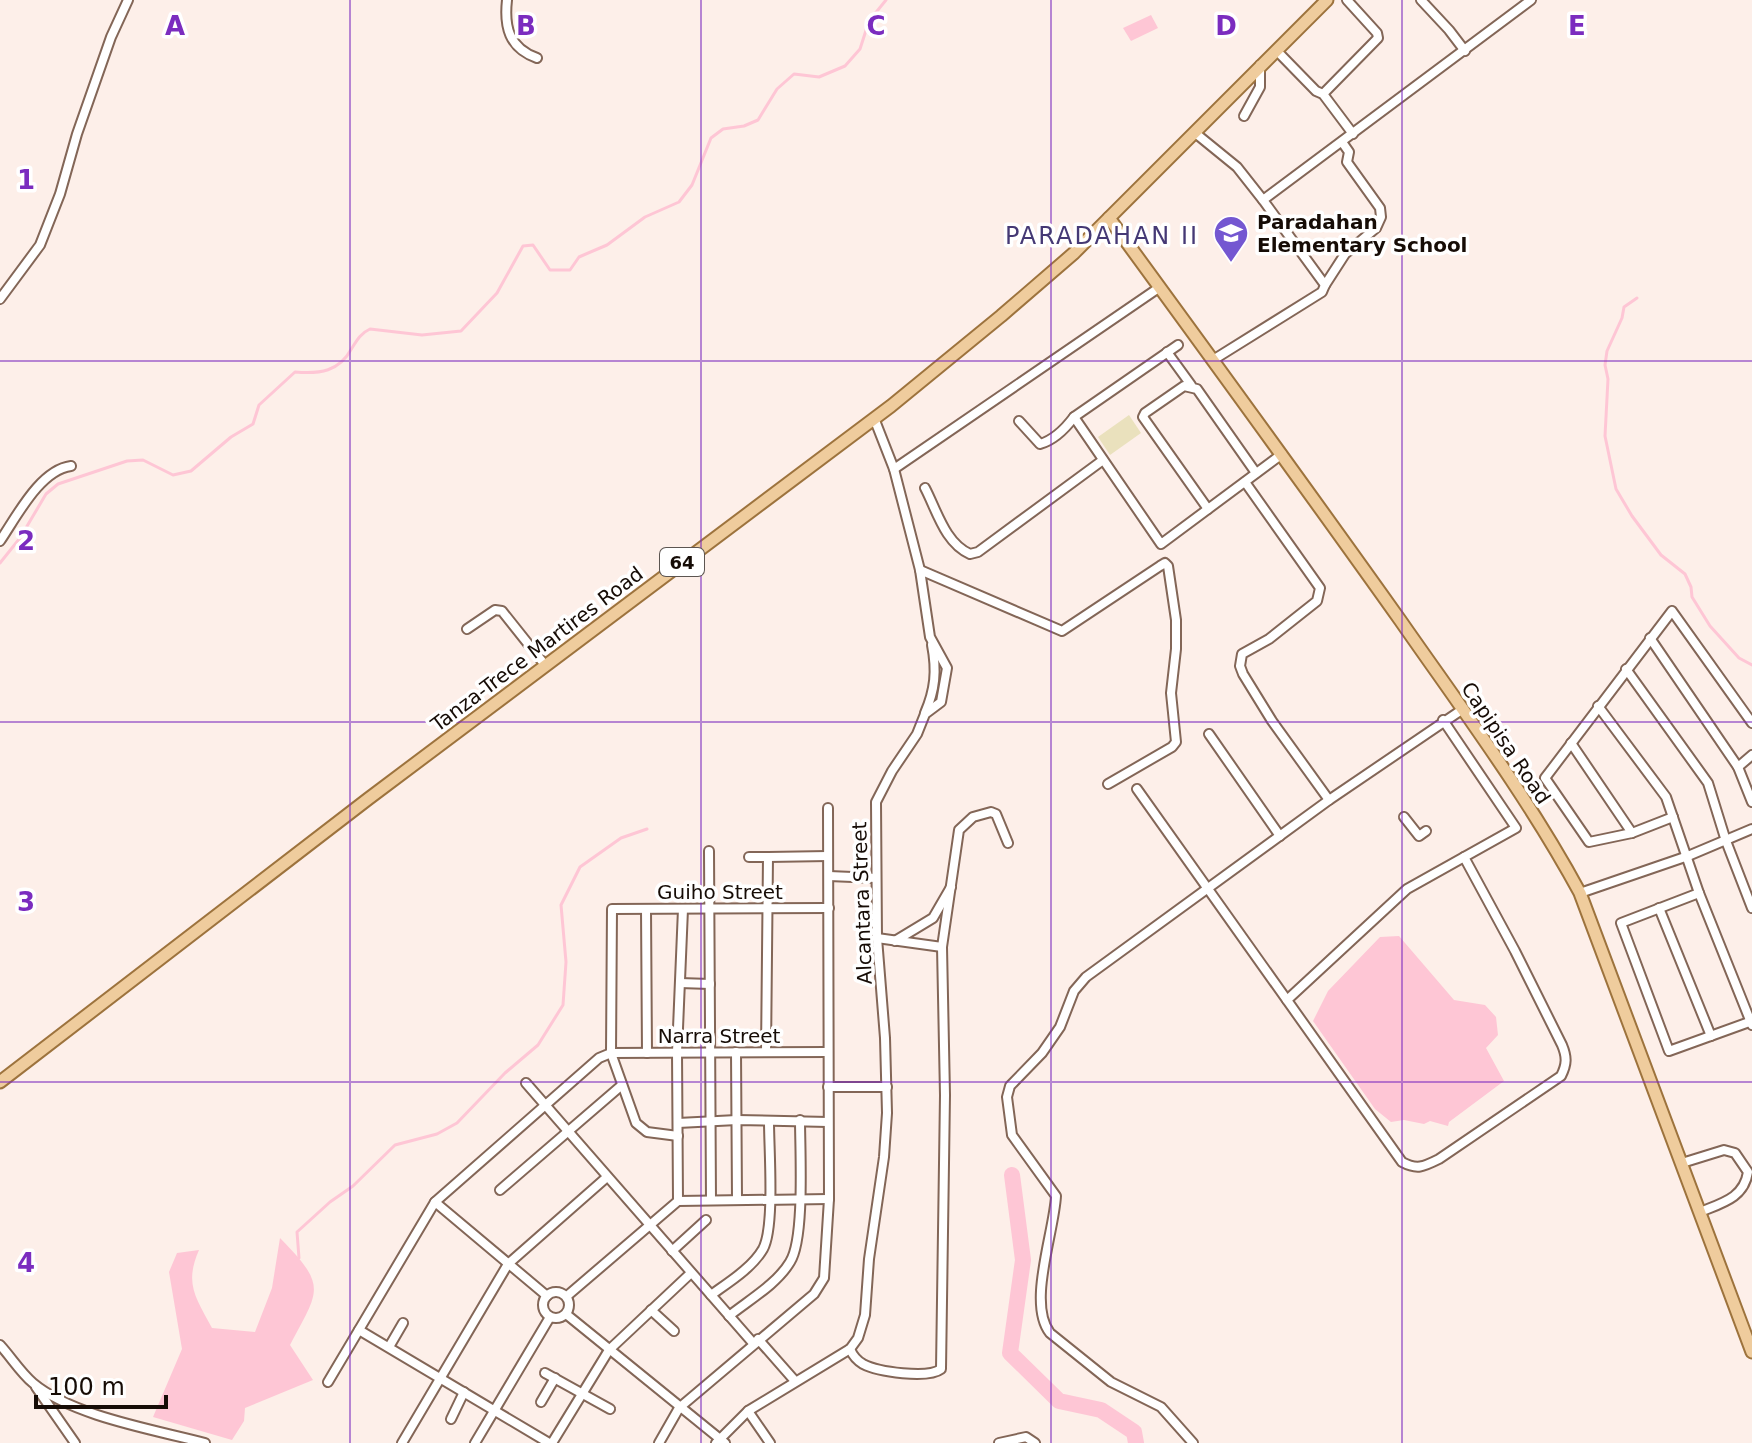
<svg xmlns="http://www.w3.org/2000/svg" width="1752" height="1443" font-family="'DejaVu Sans',sans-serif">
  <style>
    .green { fill: #eae1bd }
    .water { fill: #fec6d5 }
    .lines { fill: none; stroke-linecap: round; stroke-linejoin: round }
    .stream { stroke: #fec6d5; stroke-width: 3 }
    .river { stroke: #fec6d5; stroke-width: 16 }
    .minor-casing { stroke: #836657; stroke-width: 12 }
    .major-casing { stroke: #9d733d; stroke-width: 15 }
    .minor { stroke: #fff; stroke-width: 8 }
    .major { stroke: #efcc9d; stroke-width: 11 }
    .grid { fill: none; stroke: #7b2cbf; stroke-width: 2; stroke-opacity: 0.55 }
    .labels { text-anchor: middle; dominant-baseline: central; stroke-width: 7; stroke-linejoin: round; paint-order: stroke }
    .shield { fill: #fff; stroke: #5c5551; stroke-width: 2 }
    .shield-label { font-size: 18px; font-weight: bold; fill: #160c06 }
    .poi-label { font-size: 20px; font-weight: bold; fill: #160c06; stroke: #fff; text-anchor: start }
    .street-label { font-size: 20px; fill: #160c06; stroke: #fff }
    .quarter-label { font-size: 24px; letter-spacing: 2px; fill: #453975; stroke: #fff }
    .grid-label { font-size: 26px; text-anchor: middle; font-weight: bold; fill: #7b2cbf; stroke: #fff; stroke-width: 7; stroke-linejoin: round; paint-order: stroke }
  </style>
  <rect width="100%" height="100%" fill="#fdefe9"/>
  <polygon class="green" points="1129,415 1141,433 1110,455 1098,437"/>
  <g class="water">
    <polygon points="1151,15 1158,28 1131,41 1123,28"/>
    <polygon points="1399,936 1454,1000 1485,1005 1496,1017 1498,1035 1486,1048 1504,1081 1449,1122 1448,1126 1430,1121 1424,1124 1404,1120 1391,1122 1375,1109 1313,1021 1328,991 1380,937"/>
    <path d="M280,1238C327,1286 320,1289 290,1345L313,1380L245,1408L244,1421L232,1440L153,1417L182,1349L169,1272L177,1253L199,1250C184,1284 196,1298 212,1328L255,1332L272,1288Z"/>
  </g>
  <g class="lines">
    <g class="stream">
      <polyline points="1637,298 1624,307 1622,318 1607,351 1605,365 1608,379 1605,436 1616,489 1632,516 1661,555 1685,574 1691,587 1692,597 1710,626 1739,658 1752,665"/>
      <path d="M0,563L20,538L46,494L58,484L127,461L143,460L173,475L191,471L231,437L253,424L259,405L295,372C320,374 339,372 352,348C357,340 361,333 370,329L422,335L461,331L497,293L523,246L533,245L550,270H570L579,257L607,245L645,217L679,202L692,185L711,138L723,129L744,126L758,120L777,89L794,74L819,77L845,66L860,49L869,21L886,0"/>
      <polyline points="299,1258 297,1232 330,1202 353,1186 395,1145 437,1134 457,1123 505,1073 538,1045 563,1005 566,962 561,905 580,867 621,838 647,829"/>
    </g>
    <polyline class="river" points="1012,1175 1023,1260 1010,1353 1059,1401 1101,1410 1134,1432 1136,1443"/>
    <g class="minor-casing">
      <g id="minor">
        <path d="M507,0C504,27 509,48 537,58"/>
        <polyline points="1421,0 1449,30 1465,51"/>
        <polyline points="1276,50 1316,91 1323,94 1353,134"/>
        <polyline points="1323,94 1378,38 1377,33 1347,0"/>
        <polyline points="1244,116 1260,87 1260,65"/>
        <polyline points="1194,132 1237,167 1263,200"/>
        <polyline points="1325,285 1345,254 1376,228 1381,217 1380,208 1347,162 1349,152 1342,142"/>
        <polyline points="0,299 40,245 60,194 77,134 111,37 128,0"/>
        <polyline points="1167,352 1191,385"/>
        <polyline points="1213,360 1322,292 1325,285 1263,200 1531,0"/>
        <polyline points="1074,417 1161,544 1282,454"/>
        <path d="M1019,421L1040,444C1054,440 1065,429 1074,417L1178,345"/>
        <polyline points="894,469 1160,287"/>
        <polyline points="1245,482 1320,588 1317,601 1269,639 1242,654 1240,666 1243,674 1272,721 1329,800"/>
        <path d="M925,488C937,511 945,543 970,554L978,552L1103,460"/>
        <polyline points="1208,509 1143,417 1145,413 1184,386 1197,389 1256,473"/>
        <path d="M0,541C17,516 40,470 71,466"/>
        <polyline points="920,570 1062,631 1160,566 1165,563 1168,566 1176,620 1176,649 1171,693 1176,742 1172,747 1108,784"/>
        <polyline points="467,629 495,610 502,611 545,665"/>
        <polyline points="1650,638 1738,767 1752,802"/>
        <polyline points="1626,669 1708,783 1726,841 1752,908"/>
        <polyline points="1598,706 1666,797 1699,893 1752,1025"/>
        <path d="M925,713C935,690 937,671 932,645"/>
        <polyline points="1209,734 1280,836"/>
        <polyline points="1571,743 1632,833"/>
        <polyline points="1738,767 1752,755"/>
        <path d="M1137,789L1402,1162C1417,1170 1423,1167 1439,1159L1561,1076C1567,1064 1567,1057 1562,1045L1515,951L1464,857"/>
        <polyline points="1404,817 1419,836 1426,831"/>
        <polyline points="1673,817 1632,833 1589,842 1545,778 1672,611 1752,723"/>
        <polyline points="709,851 711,1200"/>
        <polyline points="749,857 768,857 766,1052"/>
        <polyline points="768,857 828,856"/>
        <polyline points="829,876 876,878"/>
        <polyline points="1580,893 1688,856 1752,829"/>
        <polyline points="1699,893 1621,923 1669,1051 1752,1021"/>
        <polyline points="1659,908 1711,1036"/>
        <polyline points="646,909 647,1053"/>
        <polyline points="877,938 942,947"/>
        <polyline points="895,941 933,918 951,887"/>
        <polyline points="680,983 710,984"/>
        <polyline points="1287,1000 1407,889 1516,828 1443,720"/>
        <polyline points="736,1052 737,1199"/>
        <polyline points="526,1083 753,1343"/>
        <polyline points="828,1087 887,1087"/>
        <polyline points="678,1123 737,1120 828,1122"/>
        <polyline points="678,1136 647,1132 636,1123 611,1053 828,1052"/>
        <path d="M1682,1163L1724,1150L1735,1153L1748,1172C1744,1198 1722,1203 1700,1212"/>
        <polyline points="500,1190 622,1085"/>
        <polyline points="678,1201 677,1052 683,909"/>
        <polyline points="435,1202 547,1296"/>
        <polyline points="672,1251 706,1220"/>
        <circle cx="556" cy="1305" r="13"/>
        <path d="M711,1295C729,1282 752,1268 763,1249C775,1227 769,1150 769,1122"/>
        <polyline points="567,1296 678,1201 829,1199"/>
        <polyline points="651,1310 674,1331"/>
        <polyline points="566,1314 725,1443"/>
        <path d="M729,1316C749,1300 777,1284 790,1262C805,1239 800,1150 800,1120"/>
        <polyline points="359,1330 549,1443"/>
        <polyline points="758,1339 795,1381"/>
        <path d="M0,1345C11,1357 21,1373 33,1383C72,1416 156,1430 205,1443"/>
        <polyline points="389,1347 403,1323"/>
        <path d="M850,1349C853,1356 856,1360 863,1364C878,1372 928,1379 941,1369L945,1095L942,947L959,830L973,817L991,812L996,814L1008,843"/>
        <polyline points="545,1373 610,1409"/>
        <polyline points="328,1382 435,1202 599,1058 611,1053 612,909 829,908"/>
        <polyline points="36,1387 75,1443"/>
        <polyline points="541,1402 555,1378"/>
        <polyline points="748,1411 770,1443"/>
        <polyline points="451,1419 464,1392"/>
        <polyline points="402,1443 508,1264 607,1177"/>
        <polyline points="475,1443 550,1317"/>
        <polyline points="552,1443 609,1350 691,1273"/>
        <polyline points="659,1443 679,1408 814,1294 824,1278 829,1199 828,808"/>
        <polyline points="716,1443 748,1411 850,1349 858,1338 865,1315 869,1259 884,1157 887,1113 885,1038 877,938 876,802 892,771 917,734 925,714 941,702 947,668 930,637 920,570 894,469 874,418"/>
        <polyline points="999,1443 1026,1437 1035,1443"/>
        <path d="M1193,1443L1161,1407L1111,1382L1050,1333C1027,1304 1054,1233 1056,1196L1012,1135L1007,1097L1010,1086L1042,1053L1060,1027L1074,991L1086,977L1329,800L1463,709"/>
      </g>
    </g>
    <g class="major-casing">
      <g id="major">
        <path d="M1109,218C1207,352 1304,485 1400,620C1462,709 1528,797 1580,893L1752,1352"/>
        <polyline points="0,1082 368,799 891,406 1001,316 1074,253 1327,0"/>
      </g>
    </g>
    <use href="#minor" class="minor"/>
    <use href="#major" class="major"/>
  </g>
  <path class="grid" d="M350,0V1443M701,0V1443M1051,0V1443M1402,0V1443M0,361H1752M0,722H1752M0,1082H1752"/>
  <defs>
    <g id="school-pin" transform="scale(1.8)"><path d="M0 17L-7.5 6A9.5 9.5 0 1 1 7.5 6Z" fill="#7457d1" stroke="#fff"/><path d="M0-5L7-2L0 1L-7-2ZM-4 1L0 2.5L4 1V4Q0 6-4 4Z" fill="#fff"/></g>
  </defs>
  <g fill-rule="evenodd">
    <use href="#school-pin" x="1231" y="233"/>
  </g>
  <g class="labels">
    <rect class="shield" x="660" y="548" width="44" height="28" rx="6"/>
    <g class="shield-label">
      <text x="682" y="562">64</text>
    </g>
    <g class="poi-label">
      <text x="1257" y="222">Paradahan<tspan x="1257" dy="23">Elementary School</tspan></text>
    </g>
    <g class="street-label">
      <text transform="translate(537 649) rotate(-37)">Tanza-Trece Martires Road</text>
      <text transform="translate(1506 743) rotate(56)">Capipisa Road</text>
      <text x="720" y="892">Guiho Street</text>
      <text transform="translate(862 903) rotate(-92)">Alcantara Street</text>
      <text x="719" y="1036">Narra Street</text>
    </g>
    <g class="quarter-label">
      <text x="1102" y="236">PARADAHAN II</text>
    </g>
  </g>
  <g class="grid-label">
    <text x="175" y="35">A</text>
    <text x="526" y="35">B</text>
    <text x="876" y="35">C</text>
    <text x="1226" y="35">D</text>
    <text x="1577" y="35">E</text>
    <text x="26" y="189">1</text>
    <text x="26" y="550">2</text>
    <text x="26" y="911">3</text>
    <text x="26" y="1272">4</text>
  </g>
  <path d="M36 1395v12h130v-12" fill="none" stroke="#160c06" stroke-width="4"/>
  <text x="48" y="1395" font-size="24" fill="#160c06" stroke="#ffffff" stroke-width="6" paint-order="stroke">100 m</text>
</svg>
